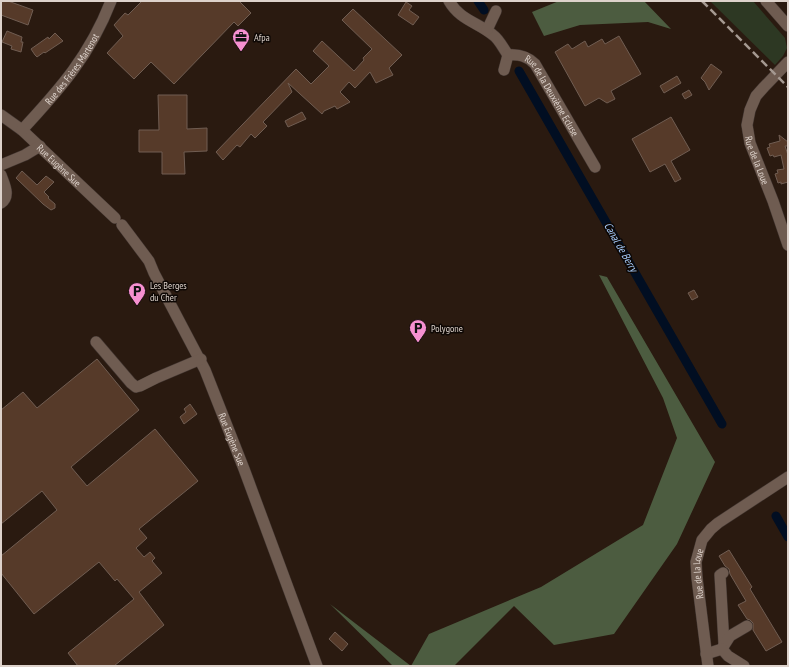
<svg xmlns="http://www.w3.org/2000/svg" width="789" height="667" font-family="'PT Sans Narrow',sans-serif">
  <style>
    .green { fill: #2d3823 }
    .forest { fill: #4c5c40 }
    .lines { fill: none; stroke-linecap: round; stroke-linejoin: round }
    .canal { stroke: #010e22; stroke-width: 9 }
    .building { fill: #563a29; stroke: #705d52 }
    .minor-casing { stroke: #423631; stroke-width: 12 }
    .minor { stroke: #6f5c51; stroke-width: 11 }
    .rail { stroke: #a59991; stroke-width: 2.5; stroke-dasharray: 8 4; stroke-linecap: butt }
    .labels { text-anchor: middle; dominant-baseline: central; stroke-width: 3; stroke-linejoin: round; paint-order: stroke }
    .poi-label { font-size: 10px; fill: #ddd2cb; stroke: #0d0704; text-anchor: start }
    .street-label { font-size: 10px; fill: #ddd2cb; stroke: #0d0704 }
    .water-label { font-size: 11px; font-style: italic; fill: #a7ccfc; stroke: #0d0704 }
  </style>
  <rect width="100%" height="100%" fill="#2a1a10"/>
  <polygon class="green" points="710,1 753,1 785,38 787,48 783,56 775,65"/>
  <g class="forest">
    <polygon points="559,1 644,1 671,29 648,22 580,25 544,36 532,12"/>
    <polygon points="599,275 607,277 715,462 677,544 614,634 554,645 514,606 454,666 393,666 330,604 411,666 429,634 541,587 643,525 677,438 663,398"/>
  </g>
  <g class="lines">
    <g class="canal">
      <polyline points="478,1 484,10"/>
      <polyline points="519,71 722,424"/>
      <polyline points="776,516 788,537"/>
    </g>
  </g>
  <g class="building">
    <polygon points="1,1 8,1 33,10 28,25 1,15"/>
    <polygon points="142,1 239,1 251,13 238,26 234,22 174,84 151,62 134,79 107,53 123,36 114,25 125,13 128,15"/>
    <polygon points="406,2 412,6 409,10 419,17 413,25 398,15"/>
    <polygon points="353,9 402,55 389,68 393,75 376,83 370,72 355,88 349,82 340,92 350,102 337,109 335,106 324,111 322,114 288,83 292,92 263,122 267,126 255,138 251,134 240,147 237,145 223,160 216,152 296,69 311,84 329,66 313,51 322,41 354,71 364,60 363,58 372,49 342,20"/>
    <polygon points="7,31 22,37 21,42 23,42 21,52 11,49 12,46 2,42"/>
    <polygon points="55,33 63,41 45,53 44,52 37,57 35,55 31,49 48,37 49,39"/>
    <polygon points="619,36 641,74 611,91 615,99 607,103 599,98 585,106 555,52 568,44 572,49 585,41 588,47 602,39 605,44"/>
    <polygon points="711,64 722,72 709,90 705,82 701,78"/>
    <polygon points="677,76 681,83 664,93 660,86"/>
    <polygon points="689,90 692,95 685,99 682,94"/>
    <polygon points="158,95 187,95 187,129 207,128 207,151 184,152 185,174 162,174 162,152 139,152 139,130 159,130"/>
    <polygon points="302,112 306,119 288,127 285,121"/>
    <polygon points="671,117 690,150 671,161 681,179 675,182 665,164 650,172 632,139"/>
    <polygon points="779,135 788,142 788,146 785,146 788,155 788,182 781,184 781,182 778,183 775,174 778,173 777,170 784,169 781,155 774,157 773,155 770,156 767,148 770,147 769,144 780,141"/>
    <polygon points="22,171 37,185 46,176 54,182 44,192 49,197 48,198 55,204 55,208 51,210 43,204 16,178"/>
    <polygon points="694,290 698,297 692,300 688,293"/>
    <polygon points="97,359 139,410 71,467 87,486 155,429 198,481 139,529 147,538 136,548 144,557 150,552 155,558 152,561 162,573 139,592 164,625 114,666 78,666 68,653 134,599 117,579 115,581 99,562 34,614 1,573 1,556 57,510 42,491 1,524 1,410 23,392 37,408"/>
    <polygon points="190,404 197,414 184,424 180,417 186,412 184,409"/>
    <polygon points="729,550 752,587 750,589 782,642 766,651 753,630 753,623 750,620 747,619 738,605 746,601 730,574 729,569 725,566 719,556"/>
    <polygon points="335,632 348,644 342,651 329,639"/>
  </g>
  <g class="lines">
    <g class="minor-casing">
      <g id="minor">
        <path d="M449,1C460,20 477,22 493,35C499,39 503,48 508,55L504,70"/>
        <polyline points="766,1 788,26"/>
        <polyline points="487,30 496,11"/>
        <path id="s1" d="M508,55C519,54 527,56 535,64L595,167"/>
        <path id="s2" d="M788,62L764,87L756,96L750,110L747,125L750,143L773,201L788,245"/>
        <path id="s3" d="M1,115L22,130L115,218"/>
        <path id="s4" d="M22,130C61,88 90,55 111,1"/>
        <polyline points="1,165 25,155 40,146"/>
        <path d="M1,175C4,184 11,196 1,203"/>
        <path id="s5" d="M122,225L149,261L154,273L205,370L244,469L317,666"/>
        <polyline points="96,342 131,383 136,387 140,386 156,378 201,359"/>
        <polyline points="723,573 720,575 724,644"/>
        <polyline points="723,647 730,636 747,626"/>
        <polyline points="706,654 722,649 728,656 744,666"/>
        <path id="s6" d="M708,666L697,578L696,562L702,540L711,529L718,523L788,477"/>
      </g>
    </g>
    <use href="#minor" class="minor"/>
    <polyline class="rail" points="702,1 788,87"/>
  </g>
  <defs>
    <g id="office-pin" transform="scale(0.9)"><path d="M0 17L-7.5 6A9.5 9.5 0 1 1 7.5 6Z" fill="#f690d0" stroke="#0d0704"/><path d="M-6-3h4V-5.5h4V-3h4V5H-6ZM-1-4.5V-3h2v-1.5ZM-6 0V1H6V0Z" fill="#111"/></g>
    <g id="parking-pin" transform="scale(0.9)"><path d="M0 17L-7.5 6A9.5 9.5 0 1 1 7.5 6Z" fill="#f690d0" stroke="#0d0704"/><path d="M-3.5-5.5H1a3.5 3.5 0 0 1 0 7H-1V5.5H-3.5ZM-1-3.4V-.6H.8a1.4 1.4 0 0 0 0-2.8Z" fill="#111"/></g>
  </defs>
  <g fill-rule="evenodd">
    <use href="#office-pin" x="241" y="37"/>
    <use href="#parking-pin" x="137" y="291"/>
    <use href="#parking-pin" x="418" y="328"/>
  </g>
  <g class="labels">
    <g class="poi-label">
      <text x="254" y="37">Afpa</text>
      <text x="150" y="285">Les Berges<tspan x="150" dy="12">du Cher</tspan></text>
      <text x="431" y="328">Polygone</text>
    </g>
    <g class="street-label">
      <text stroke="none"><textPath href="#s4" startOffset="79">Rue des Frères Martenot</textPath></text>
      <text stroke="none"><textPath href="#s1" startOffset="65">Rue de la Deuxième Ecluse</textPath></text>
      <text stroke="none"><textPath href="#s2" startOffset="114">Rue de la Loue</textPath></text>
      <text stroke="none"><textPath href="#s3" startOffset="77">Rue Eugène Sue</textPath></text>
      <text stroke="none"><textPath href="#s5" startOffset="242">Rue Eugène Sue</textPath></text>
      <text stroke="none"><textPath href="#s6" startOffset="93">Rue de la Loue</textPath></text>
    </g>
    <g class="water-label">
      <text transform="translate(621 247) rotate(60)">Canal de Berry</text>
    </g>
  </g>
  <rect width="789" height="667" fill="none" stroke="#ddd2cb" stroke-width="4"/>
</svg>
